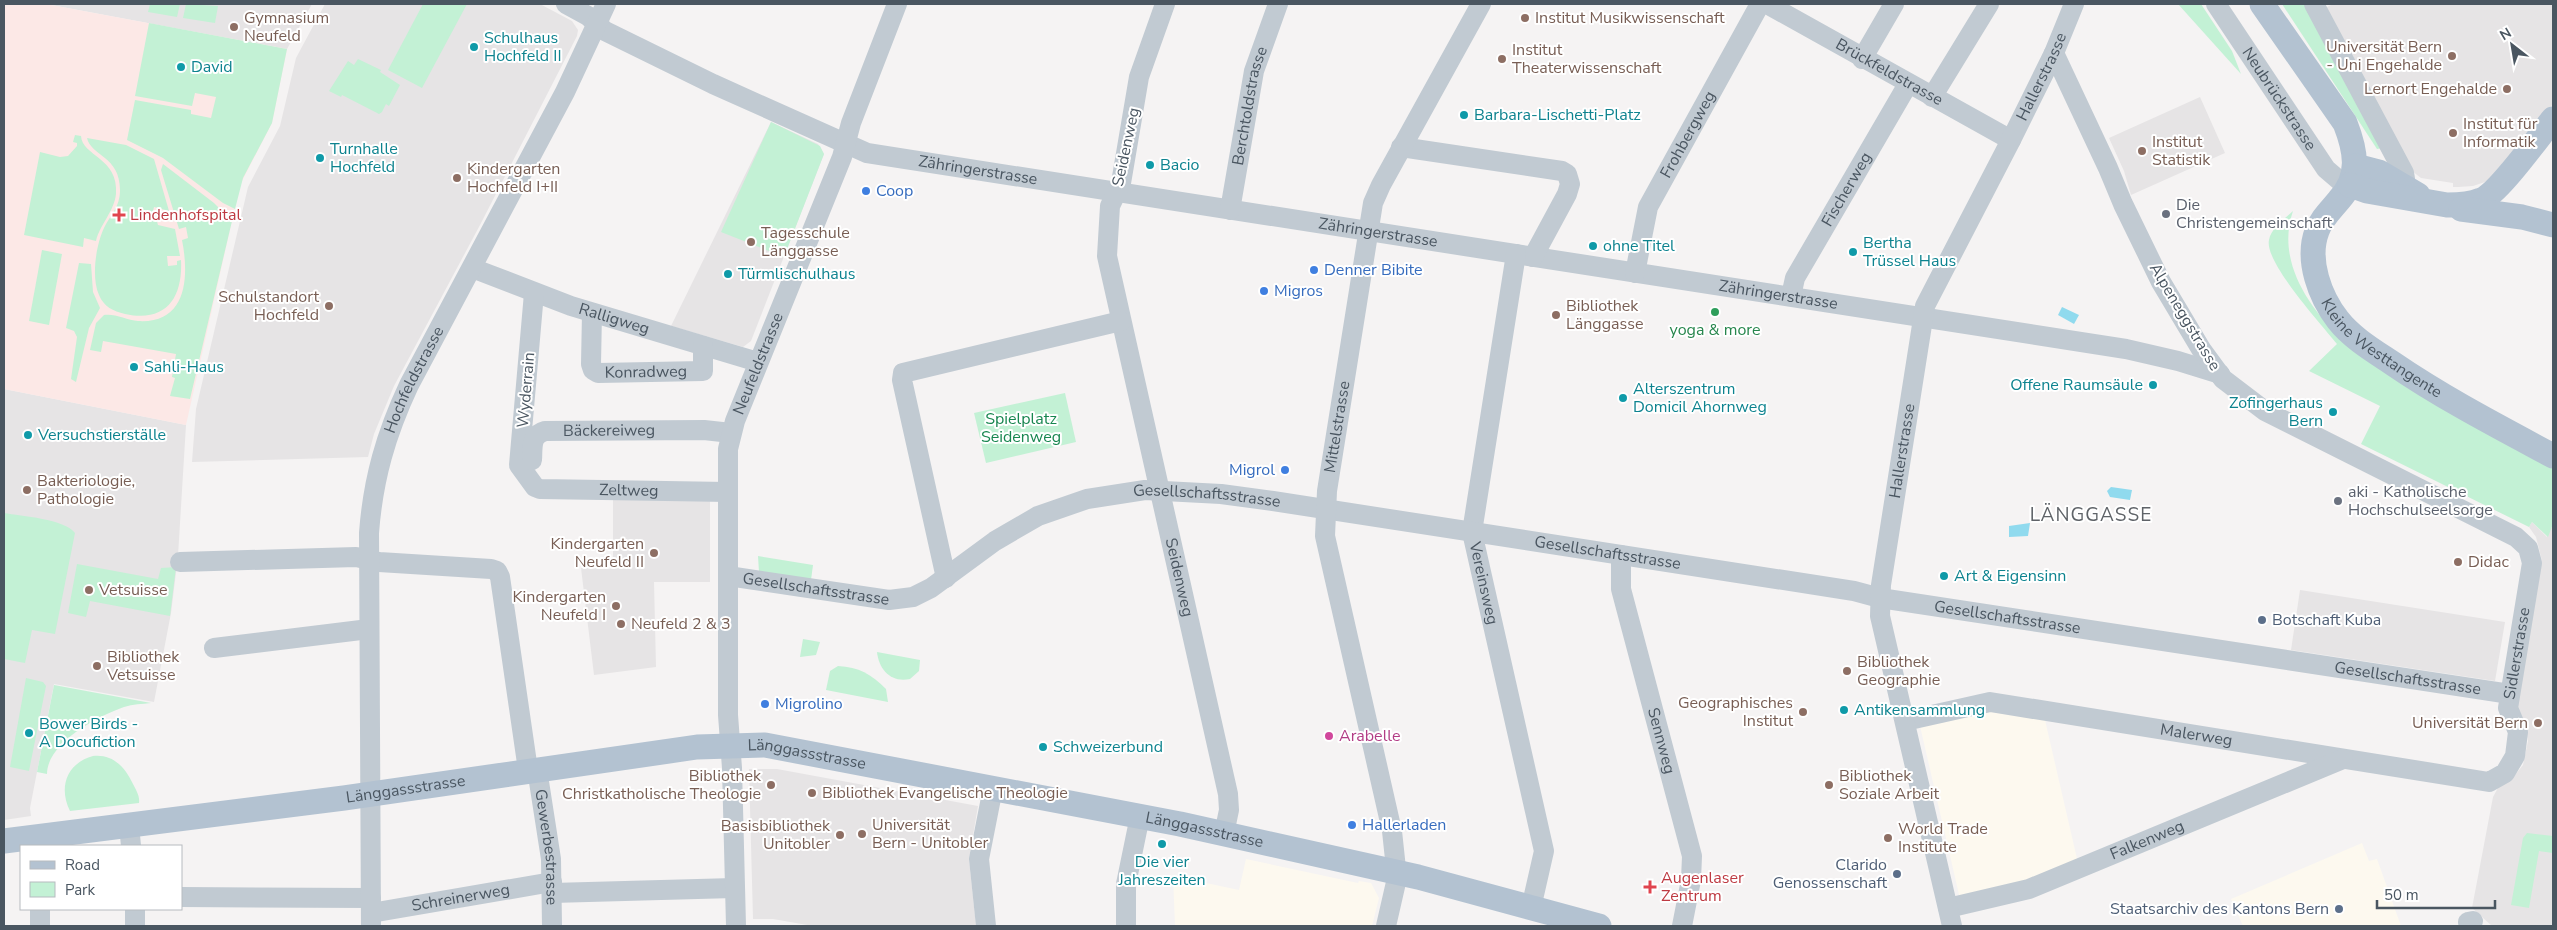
<svg xmlns="http://www.w3.org/2000/svg" width="2557" height="930" font-family="'Nunito Sans',sans-serif">
  <style>
    .commercial { fill: #fdf9ef }
    .education { fill: #e6e4e5 }
    .medical { fill: #fce8e6 }
    .green { fill: #c3f1d5 }
    .water { fill: #90daee }
    .lines { fill: none; stroke-linecap: round; stroke-linejoin: round }
    .minor { stroke: #c1cad2; stroke-width: 20 }
    .major { stroke: #b3c2d1; stroke-width: 25 }
    .education-dot { fill: #8d6e63; stroke: #fff; stroke-width: 2 }
    .culture-dot { fill: #0f9aa8; stroke: #fff; stroke-width: 2 }
    .shop-dot { fill: #3f7fe0; stroke: #fff; stroke-width: 2 }
    .worship-dot { fill: #6b7280; stroke: #fff; stroke-width: 2 }
    .health-dot { fill: #e0444e; stroke: #fff; stroke-width: 2 }
    .leisure-dot { fill: #2e9e5b; stroke: #fff; stroke-width: 2 }
    .service-dot { fill: #5c6f8a; stroke: #fff; stroke-width: 2 }
    .hotel-dot { fill: #d1479c; stroke: #fff; stroke-width: 2 }
    .labels { text-anchor: middle; dominant-baseline: central; stroke-width: 4; stroke-linejoin: round; paint-order: stroke }
    .education-label { font-size: 16px; fill: #785e54; stroke: #fff; text-anchor: start }
    .culture-label { font-size: 16px; fill: #0d838f; stroke: #fff; text-anchor: start }
    .street-label { font-size: 16px; fill: #4a5661; stroke: #fff }
    .shop-label { font-size: 16px; fill: #366cbe; stroke: #fff; text-anchor: start }
    .worship-label { font-size: 16px; fill: #5b616d; stroke: #fff; text-anchor: start }
    .health-label { font-size: 16px; fill: #be3a42; stroke: #fff; text-anchor: start }
    .leisure-label { font-size: 16px; fill: #27864d; stroke: #fff }
    .park-label { font-size: 16px; fill: #17864f; stroke: #fff }
    .service-label { font-size: 16px; fill: #4e5e75; stroke: #fff; text-anchor: end }
    .hotel-label { font-size: 16px; fill: #b23c85; stroke: #fff; text-anchor: start }
    .quarter-label { font-size: 19px; letter-spacing: 1px; fill: #5f6368; stroke: #fff }
  </style>
  <rect width="100%" height="100%" fill="#f5f3f3"/>
  <g class="commercial">
    <polygon points="1986,711 2045,720 2078,863 2024,884 1960,899 1920,726"/>
    <polygon points="2362,843 2369,861 2377,859 2401,926 2243,926 2231,899"/>
    <polygon points="1246,859 1358,883 1359,881 1371,883 1379,898 1372,926 1175,926 1173,876 1239,890"/>
  </g>
  <g class="education">
    <polygon points="46,4 312,4 287,49"/>
    <polygon points="325,4 540,4 572,21 578,30 577,36 480,225 394,386 374,434 368,457 192,462 196,409 248,187 280,126 296,58"/>
    <polygon points="2333,4 2553,4 2553,104 2488,181 2473,186 2458,187 2453,187 2453,183 2421,178 2412,171 2325,8"/>
    <polygon points="2200,97 2225,153 2131,195 2124,171 2109,138"/>
    <polygon points="771,122 818,144 824,154 751,341 743,347 671,326"/>
    <polygon points="4,389 186,425 178,556 171,613 154,702 54,684 30,808 31,816 4,820"/>
    <polygon points="613,497 710,501 710,582 654,582 656,667 594,675 581,568 613,569"/>
    <polygon points="2532,522 2547,537 2553,524 2553,926 2492,926 2472,908 2493,797 2499,786 2515,775 2523,765 2528,741 2526,728 2516,712 2542,561 2536,537 2529,527"/>
    <polygon points="2300,590 2505,622 2495,681 2291,650"/>
    <polygon points="749,769 777,769 978,806 969,859 976,926 813,926 773,919 753,919"/>
  </g>
  <polygon class="medical" points="4,4 46,4 287,49 272,123 240,185 186,425 4,389"/>
  <g class="green">
    <polygon points="150,4 180,4 177,17 148,12"/>
    <polygon points="186,4 218,6 215,23 183,18"/>
    <polygon points="423,4 467,4 422,88 388,70"/>
    <polygon points="2178,4 2201,4 2232,51 2241,74"/>
    <polygon points="2282,4 2306,4 2383,148 2377,149"/>
    <polygon points="149,23 287,49 272,123 243,178 235,209 223,203 163,158 127,140 135,100 191,110 191,114 211,118 216,97 195,93 192,106 135,96"/>
    <polygon points="358,59 381,70 380,72 400,85 389,106 386,104 382,112 379,114 342,95 341,97 329,91 348,61 354,65"/>
    <polygon points="771,122 820,146 824,154 784,257 721,232"/>
    <path d="M75,135L81,136C82,156 119,158 116,194C114,212 100,224 96,241L84,238L83,247L24,235L40,152L60,157L68,156L77,146V143L73,142Z"/>
    <path d="M87,138L126,145L154,159L169,211L154,207L152,215L156,218L158,225L175,229L180,256H167L168,266L177,265V261L181,260C183,298 166,323 125,314C113,311 104,307 99,295C91,277 96,245 104,228C111,214 120,207 120,190C120,156 91,156 87,138Z"/>
    <path d="M163,164L214,203L232,221L190,399L170,396L175,378L172,377L176,354L103,341L101,352L90,350L96,323L104,315C114,313 127,320 138,321C188,324 189,275 182,240L188,238L186,227L179,229L161,170Z"/>
    <path d="M2293,211C2276,260 2308,307 2342,339L2553,456V524L2548,537L2532,522L2529,527L2361,444L2380,406L2309,371L2337,344C2322,325 2264,262 2269,240C2271,228 2285,219 2293,211Z"/>
    <polygon points="42,250 62,254 49,325 29,321"/>
    <polygon points="79,263 91,264 93,292 100,308 89,328 76,382 71,379 77,337 74,331 66,328"/>
    <polygon points="1065,393 1076,442 986,463 974,413"/>
    <path d="M4,513C21,516 65,519 75,533L55,634L32,630L25,663L4,659Z"/>
    <polygon points="758,556 813,565 811,580 759,572"/>
    <polygon points="77,564 158,579 161,568 176,567 170,616 90,601 86,617 68,613"/>
    <polygon points="803,639 820,642 816,655 800,657"/>
    <path d="M877,652L920,660L919,671L910,679C891,683 879,670 877,652Z"/>
    <path d="M838,666C859,667 871,674 886,689L888,702L826,690L830,671Z"/>
    <polygon points="26,678 43,682 46,686 29,771 10,767"/>
    <path d="M54,685L151,703C142,704 133,704 124,707C98,716 47,743 47,774L37,772Z"/>
    <path d="M93,756C113,754 125,767 133,784C136,790 140,796 139,803L70,811C58,787 67,763 93,756Z"/>
    <polygon points="2527,833 2553,836 2553,853 2539,851 2529,908 2511,905 2523,838"/>
  </g>
  <g class="water">
    <polygon points="2062,307 2079,315 2074,324 2058,315"/>
    <polygon points="2111,487 2132,490 2130,500 2110,497 2107,491"/>
    <polygon points="2030,523 2028,536 2009,537 2009,526"/>
  </g>
  <g class="lines">
    <g class="minor">
      <path id="s1" d="M566,4L588,16L605,31L713,84L867,153L2126,349L2178,361L2220,374"/>
      <path id="s2" d="M1165,4L1139,77L1121,183L1110,206L1107,256L1228,794L1229,810L1224,834"/>
      <path id="s3" d="M1767,4L2011,140"/>
      <path id="s4" d="M2216,4L2326,169L2340,181L2350,185"/>
      <polyline points="2314,4 2404,173 2405,179 2401,197"/>
      <polyline points="1862,59 1894,4"/>
      <polyline points="1932,97 1989,4"/>
      <polyline points="1401,147 1562,171 1567,174 1570,184 1567,194 1533,257"/>
      <path id="s5" d="M1230,210L1254,71L1278,4"/>
      <path id="s6" d="M1516,254L1472,532L1544,851L1531,908"/>
      <path id="s7" d="M472,268L571,306L758,362"/>
      <path id="s8" d="M1635,273L1648,207L1760,4"/>
      <path id="s9" d="M534,293L519,465L535,487L540,489L728,492"/>
      <path id="s10" d="M1791,296L1795,278L1908,84"/>
      <path id="s11" d="M592,313L591,364L593,370L598,373L703,371V346"/>
      <path id="s12" d="M532,460C533,448 530,435 545,431L704,430L731,433"/>
      <path id="s13" d="M1621,555V589L1692,856L1691,880L1682,926"/>
      <polyline points="180,562 356,557 379,562 491,569 497,571 500,577 528,770"/>
      <path id="s14" d="M728,576L889,600L913,597L931,588L995,541L1038,516L1087,499L1145,490L1221,494L1273,501L1854,591L1880,598L2510,694"/>
      <polyline points="946,578 902,380 903,373 1121,321"/>
      <polyline points="214,648 369,629"/>
      <path id="s15" d="M1905,721L1990,702L2489,782L2505,773L2515,756L2518,732L2508,708L2532,563L2528,548L2516,537L2265,411L2223,379L2201,349L2161,282L2123,204L2108,168L2054,53"/>
      <path id="s16" d="M537,769L551,859L552,926"/>
      <polyline points="129,825 131,846"/>
      <polyline points="552,893 734,888"/>
      <polyline points="181,897 371,898"/>
      <path id="s17" d="M1948,908L2029,889L2343,759"/>
      <polyline points="135,909 135,926"/>
      <path id="s18" d="M371,913L552,882"/>
      <polyline points="40,926 40,909"/>
      <path id="s19" d="M371,926L369,533C373,479 386,434 409,385L565,92L606,4"/>
      <path id="s20" d="M736,926L732,768L728,715V449L735,421L842,157L851,123L897,4"/>
      <polyline points="986,926 979,859 993,788"/>
      <polyline points="1126,926 1126,884 1140,816"/>
      <path id="s21" d="M1386,926L1397,878L1392,831L1325,536L1327,491L1373,203L1381,185L1481,4"/>
      <path id="s22" d="M1952,926L1880,616L1881,585L1925,306L2011,140L2054,53L2074,4"/>
      <polyline points="2469,926 2468,922 2473,921"/>
    </g>
    <g class="major">
      <path id="s23" d="M2262,4L2345,123C2356,151 2361,176 2339,200C2331,210 2321,219 2317,231C2306,260 2320,297 2338,320C2352,338 2374,351 2392,363C2443,398 2499,427 2553,456"/>
      <polyline points="2356,166 2379,172 2418,195"/>
      <path d="M2350,185L2367,191L2447,205C2458,205 2470,205 2481,200C2498,194 2539,136 2553,119"/>
      <polyline points="2461,209 2522,217 2553,225"/>
      <path id="s24" d="M4,841L344,798L697,747L765,745L1180,824L1418,877L1599,926"/>
    </g>
  </g>
  <g class="education-dot">
    <circle cx="1525" cy="18" r="5"/>
    <circle cx="234" cy="27" r="5"/>
    <circle cx="2452" cy="56" r="5"/>
    <circle cx="1502" cy="59" r="5"/>
    <circle cx="2507" cy="89" r="5"/>
    <circle cx="2453" cy="133" r="5"/>
    <circle cx="2142" cy="151" r="5"/>
    <circle cx="457" cy="178" r="5"/>
    <circle cx="751" cy="242" r="5"/>
    <circle cx="329" cy="306" r="5"/>
    <circle cx="1556" cy="315" r="5"/>
    <circle cx="27" cy="490" r="5"/>
    <circle cx="654" cy="553" r="5"/>
    <circle cx="2458" cy="562" r="5"/>
    <circle cx="89" cy="590" r="5"/>
    <circle cx="616" cy="606" r="5"/>
    <circle cx="621" cy="624" r="5"/>
    <circle cx="97" cy="666" r="5"/>
    <circle cx="1847" cy="671" r="5"/>
    <circle cx="1803" cy="712" r="5"/>
    <circle cx="2538" cy="723" r="5"/>
    <circle cx="771" cy="785" r="5"/>
    <circle cx="1829" cy="785" r="5"/>
    <circle cx="812" cy="793" r="5"/>
    <circle cx="862" cy="834" r="5"/>
    <circle cx="840" cy="835" r="5"/>
    <circle cx="1888" cy="838" r="5"/>
  </g>
  <g class="culture-dot">
    <circle cx="474" cy="47" r="5"/>
    <circle cx="181" cy="67" r="5"/>
    <circle cx="1464" cy="115" r="5"/>
    <circle cx="320" cy="158" r="5"/>
    <circle cx="1150" cy="165" r="5"/>
    <circle cx="1593" cy="246" r="5"/>
    <circle cx="1853" cy="252" r="5"/>
    <circle cx="728" cy="274" r="5"/>
    <circle cx="134" cy="367" r="5"/>
    <circle cx="2153" cy="385" r="5"/>
    <circle cx="1623" cy="398" r="5"/>
    <circle cx="2333" cy="412" r="5"/>
    <circle cx="28" cy="435" r="5"/>
    <circle cx="1944" cy="576" r="5"/>
    <circle cx="1844" cy="710" r="5"/>
    <circle cx="29" cy="733" r="5"/>
    <circle cx="1043" cy="747" r="5"/>
    <circle cx="1162" cy="844" r="5"/>
  </g>
  <g class="shop-dot">
    <circle cx="866" cy="191" r="5"/>
    <circle cx="1314" cy="270" r="5"/>
    <circle cx="1264" cy="291" r="5"/>
    <circle cx="1285" cy="470" r="5"/>
    <circle cx="765" cy="704" r="5"/>
    <circle cx="1352" cy="825" r="5"/>
  </g>
  <g class="worship-dot">
    <circle cx="2166" cy="214" r="5"/>
    <circle cx="2338" cy="501" r="5"/>
  </g>
  <g class="health-dot">
    <path d="M116.5 207.5h5v5h5v5h-5v5h-5v-5h-5v-5h5z"/>
    <path d="M1647.5 879.5h5v5h5v5h-5v5h-5v-5h-5v-5h5z"/>
  </g>
  <circle class="leisure-dot" cx="1715" cy="312" r="5"/>
  <g class="service-dot">
    <circle cx="2262" cy="620" r="5"/>
    <circle cx="1897" cy="874" r="5"/>
    <circle cx="2339" cy="909" r="5"/>
  </g>
  <circle class="hotel-dot" cx="1329" cy="736" r="5"/>
  <g class="labels">
    <g class="education-label">
      <text x="244" y="18">Gymnasium<tspan x="244" dy="18">Neufeld</tspan></text>
      <text x="1535" y="18">Institut Musikwissenschaft</text>
      <text x="2442" y="47" text-anchor="end">Universität Bern<tspan x="2442" dy="18">- Uni Engehalde</tspan></text>
      <text x="1512" y="50">Institut<tspan x="1512" dy="18">Theaterwissenschaft</tspan></text>
      <text x="2497" y="89" text-anchor="end">Lernort Engehalde</text>
      <text x="2463" y="124">Institut für<tspan x="2463" dy="18">Informatik</tspan></text>
      <text x="2152" y="142">Institut<tspan x="2152" dy="18">Statistik</tspan></text>
      <text x="467" y="169">Kindergarten<tspan x="467" dy="18">Hochfeld I+II</tspan></text>
      <text x="761" y="233">Tagesschule<tspan x="761" dy="18">Länggasse</tspan></text>
      <text x="319" y="297" text-anchor="end">Schulstandort<tspan x="319" dy="18">Hochfeld</tspan></text>
      <text x="1566" y="306">Bibliothek<tspan x="1566" dy="18">Länggasse</tspan></text>
      <text x="37" y="481">Bakteriologie,<tspan x="37" dy="18">Pathologie</tspan></text>
      <text x="644" y="544" text-anchor="end">Kindergarten<tspan x="644" dy="18">Neufeld II</tspan></text>
      <text x="2468" y="562">Didac</text>
      <text x="99" y="590">Vetsuisse</text>
      <text x="606" y="597" text-anchor="end">Kindergarten<tspan x="606" dy="18">Neufeld I</tspan></text>
      <text x="631" y="624">Neufeld 2 &amp; 3</text>
      <text x="107" y="657">Bibliothek<tspan x="107" dy="18">Vetsuisse</tspan></text>
      <text x="1857" y="662">Bibliothek<tspan x="1857" dy="18">Geographie</tspan></text>
      <text x="1793" y="703" text-anchor="end">Geographisches<tspan x="1793" dy="18">Institut</tspan></text>
      <text x="2528" y="723" text-anchor="end">Universität Bern</text>
      <text x="761" y="776" text-anchor="end">Bibliothek<tspan x="761" dy="18">Christkatholische Theologie</tspan></text>
      <text x="1839" y="776">Bibliothek<tspan x="1839" dy="18">Soziale Arbeit</tspan></text>
      <text x="822" y="793">Bibliothek Evangelische Theologie</text>
      <text x="872" y="825">Universität<tspan x="872" dy="18">Bern - Unitobler</tspan></text>
      <text x="830" y="826" text-anchor="end">Basisbibliothek<tspan x="830" dy="18">Unitobler</tspan></text>
      <text x="1898" y="829">World Trade<tspan x="1898" dy="18">Institute</tspan></text>
    </g>
    <g class="culture-label">
      <text x="484" y="38">Schulhaus<tspan x="484" dy="18">Hochfeld II</tspan></text>
      <text x="191" y="67">David</text>
      <text x="1474" y="115">Barbara-Lischetti-Platz</text>
      <text x="330" y="149">Turnhalle<tspan x="330" dy="18">Hochfeld</tspan></text>
      <text x="1160" y="165">Bacio</text>
      <text x="1863" y="243">Bertha<tspan x="1863" dy="18">Trüssel Haus</tspan></text>
      <text x="1603" y="246">ohne Titel</text>
      <text x="738" y="274">Türmlischulhaus</text>
      <text x="144" y="367">Sahli-Haus</text>
      <text x="2143" y="385" text-anchor="end">Offene Raumsäule</text>
      <text x="1633" y="389">Alterszentrum<tspan x="1633" dy="18">Domicil Ahornweg</tspan></text>
      <text x="2323" y="403" text-anchor="end">Zofingerhaus<tspan x="2323" dy="18">Bern</tspan></text>
      <text x="38" y="435">Versuchstierställe</text>
      <text x="1954" y="576">Art &amp; Eigensinn</text>
      <text x="1854" y="710">Antikensammlung</text>
      <text x="39" y="724">Bower Birds -<tspan x="39" dy="18">A Docufiction</tspan></text>
      <text x="1053" y="747">Schweizerbund</text>
      <text x="1162" y="862" text-anchor="middle">Die vier<tspan x="1162" dy="18">Jahreszeiten</tspan></text>
    </g>
    <g class="street-label">
      <text stroke="none"><textPath href="#s3" startOffset="140">Brückfeldstrasse</textPath></text>
      <text stroke="none"><textPath href="#s22" startOffset="889">Hallerstrasse</textPath></text>
      <text stroke="none"><textPath href="#s4" startOffset="114">Neubrückstrasse</textPath></text>
      <text stroke="none"><textPath href="#s5" startOffset="106">Berchtoldstrasse</textPath></text>
      <text stroke="none"><textPath href="#s8" startOffset="150">Frohbergweg</textPath></text>
      <text transform="translate(1126 147) rotate(-78)">Seidenweg</text>
      <text stroke="none"><textPath href="#s1" startOffset="449">Zähringerstrasse</textPath></text>
      <text stroke="none"><textPath href="#s10" startOffset="121">Fischerweg</textPath></text>
      <text stroke="none"><textPath href="#s1" startOffset="854">Zähringerstrasse</textPath></text>
      <text stroke="none"><textPath href="#s1" startOffset="1259">Zähringerstrasse</textPath></text>
      <text transform="translate(2185 317) rotate(59)">Alpeneggstrasse</text>
      <text stroke="none"><textPath href="#s7" startOffset="151">Ralligweg</textPath></text>
      <text stroke="none"><textPath href="#s23" startOffset="412">Kleine Westtangente</textPath></text>
      <text stroke="none"><textPath href="#s20" startOffset="568">Neufeldstrasse</textPath></text>
      <text stroke="none"><textPath href="#s11" startOffset="111">Konradweg</textPath></text>
      <text stroke="none"><textPath href="#s19" startOffset="554">Hochfeldstrasse</textPath></text>
      <text transform="translate(526 390) rotate(-85)">Wyderrain</text>
      <text stroke="none"><textPath href="#s21" startOffset="509">Mittelstrasse</textPath></text>
      <text stroke="none"><textPath href="#s12" startOffset="99">Bäckereiweg</textPath></text>
      <text stroke="none"><textPath href="#s22" startOffset="485">Hallerstrasse</textPath></text>
      <text stroke="none"><textPath href="#s9" startOffset="294">Zeltweg</textPath></text>
      <text stroke="none"><textPath href="#s14" startOffset="509">Gesellschaftsstrasse</textPath></text>
      <text stroke="none"><textPath href="#s14" startOffset="914">Gesellschaftsstrasse</textPath></text>
      <text stroke="none"><textPath href="#s2" startOffset="590">Seidenweg</textPath></text>
      <text stroke="none"><textPath href="#s6" startOffset="334">Vereinsweg</textPath></text>
      <text stroke="none"><textPath href="#s14" startOffset="89">Gesellschaftsstrasse</textPath></text>
      <text stroke="none"><textPath href="#s14" startOffset="1319">Gesellschaftsstrasse</textPath></text>
      <text stroke="none"><textPath href="#s15" startOffset="736">Sidlerstrasse</textPath></text>
      <text stroke="none"><textPath href="#s14" startOffset="1724">Gesellschaftsstrasse</textPath></text>
      <text stroke="none"><textPath href="#s15" startOffset="296">Malerweg</textPath></text>
      <text stroke="none"><textPath href="#s13" startOffset="191">Sennweg</textPath></text>
      <text stroke="none"><textPath href="#s24" startOffset="810">Länggassstrasse</textPath></text>
      <text stroke="none"><textPath href="#s24" startOffset="405">Länggassstrasse</textPath></text>
      <text stroke="none"><textPath href="#s24" startOffset="1215">Länggassstrasse</textPath></text>
      <text stroke="none"><textPath href="#s17" startOffset="211">Falkenweg</textPath></text>
      <text stroke="none"><textPath href="#s16" startOffset="79">Gewerbestrasse</textPath></text>
      <text stroke="none"><textPath href="#s18" startOffset="91">Schreinerweg</textPath></text>
    </g>
    <g class="shop-label">
      <text x="876" y="191">Coop</text>
      <text x="1324" y="270">Denner Bibite</text>
      <text x="1274" y="291">Migros</text>
      <text x="1275" y="470" text-anchor="end">Migrol</text>
      <text x="775" y="704">Migrolino</text>
      <text x="1362" y="825">Hallerladen</text>
    </g>
    <g class="worship-label">
      <text x="2176" y="205">Die<tspan x="2176" dy="18">Christengemeinschaft</tspan></text>
      <text x="2348" y="492">aki - Katholische<tspan x="2348" dy="18">Hochschulseelsorge</tspan></text>
    </g>
    <g class="health-label">
      <text x="130" y="215">Lindenhofspital</text>
      <text x="1661" y="878">Augenlaser<tspan x="1661" dy="18">Zentrum</tspan></text>
    </g>
    <g class="leisure-label">
      <text x="1715" y="330">yoga &amp; more</text>
    </g>
    <g class="park-label">
      <text x="1021" y="419">Spielplatz<tspan x="1021" dy="18">Seidenweg</tspan></text>
    </g>
    <g class="service-label">
      <text x="2272" y="620" text-anchor="start">Botschaft Kuba</text>
      <text x="1887" y="865">Clarido<tspan x="1887" dy="18">Genossenschaft</tspan></text>
      <text x="2329" y="909">Staatsarchiv des Kantons Bern</text>
    </g>
    <g class="hotel-label">
      <text x="1339" y="736">Arabelle</text>
    </g>
    <g class="quarter-label">
      <text x="2091" y="515">LÄNGGASSE</text>
    </g>
  </g>
  <rect width="2557" height="930" fill="none" stroke="#4a5661" stroke-width="10"/>
  <rect x="20" y="845" width="162" height="65" fill="#ffffff" stroke="#b7bbc0"/>
  <rect x="30" y="861" width="25" height="8" fill="#b3c2d1" stroke="#b7bbc0"/>
  <text x="65" y="870" font-size="15" fill="#4a5661">Road</text>
  <rect x="30" y="882" width="25" height="15" fill="#c3f1d5" stroke="#b7bbc0"/>
  <text x="65" y="895" font-size="15" fill="#4a5661">Park</text>
  <g transform="translate(2512 45) rotate(329)" stroke="#ffffff" stroke-width="4" paint-order="stroke">
  <path d="M0-4L9 19L0 12L-9 19Z" fill="#4a5661"/>
  <text y="-8" font-size="14" font-weight="bold" text-anchor="middle" fill="#4a5661">N</text>
  </g>
  <path d="M2377 900v8h118v-8" fill="none" stroke="#4a5661" stroke-width="2.5"/>
  <text x="2384" y="900" font-size="15" fill="#4a5661" stroke="#ffffff" stroke-width="4" paint-order="stroke">50 m</text>
</svg>
